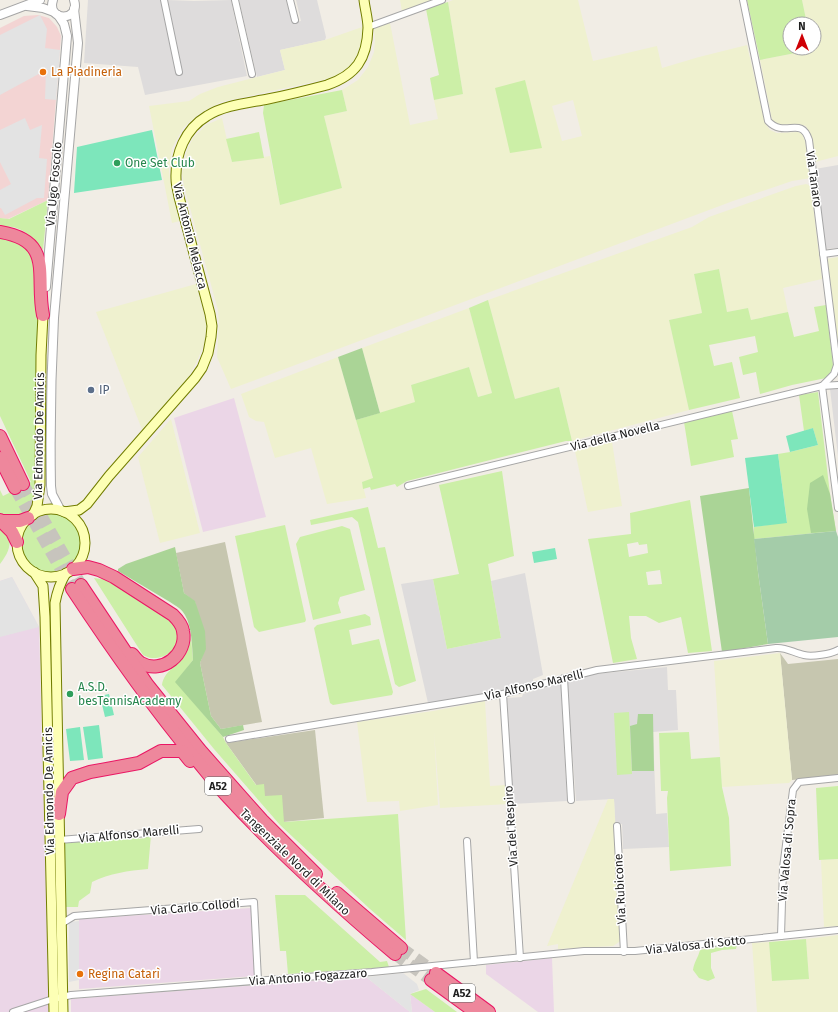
<svg xmlns="http://www.w3.org/2000/svg" width="838" height="1012" font-family="'Fira Sans',sans-serif">
  <style>
    .residential { fill: #dedcdc }
    .commercial { fill: #f3d4d3 }
    .industrial { fill: #ebd6e7 }
    .construction { fill: #c6c6af }
    .farmland { fill: #eff1cf; fill-rule: evenodd }
    .grass { fill: #ccefa7; fill-rule: evenodd }
    .forest { fill: #aad496 }
    .cemetery { fill: #a4cca9 }
    .pitch { fill: #7de6bb }
    .parking { fill: #e3e3e3 }
    .lines { fill: none; stroke-linecap: round; stroke-linejoin: round }
    .motorway-tunnel { stroke: #c7c4bd; stroke-width: 12; stroke-dasharray: 12 6; stroke-linecap: butt }
    .minor-casing { stroke: #a6a6a6; stroke-width: 8 }
    .tertiary-casing { stroke: #a6a6a6; stroke-width: 10 }
    .secondary-casing { stroke: #727d00; stroke-width: 11 }
    .motorway-casing { stroke: #ea1764; stroke-width: 14 }
    .minor { stroke: #fff; stroke-width: 6 }
    .tertiary { stroke: #fff; stroke-width: 8 }
    .secondary { stroke: #fdffb5; stroke-width: 9 }
    .motorway { stroke: #ee879c; stroke-width: 12 }
    .food-dot { fill: #e8710a; stroke: #fff; stroke-width: 1.5 }
    .leisure-dot { fill: #2e9e5b; stroke: #fff; stroke-width: 1.5 }
    .service-dot { fill: #5c6f8a; stroke: #fff; stroke-width: 1.5 }
    .labels { text-anchor: middle; dominant-baseline: central; stroke-width: 3; stroke-linejoin: round; paint-order: stroke }
    .shield { fill: #fff; stroke: #626262; stroke-width: 1 }
    .shield-label { font-size: 11px; font-weight: bold; fill: #1f1f1f }
    .food-label { font-size: 12px; fill: #c56008; stroke: #fff; text-anchor: start }
    .leisure-label { font-size: 12px; fill: #27864d; stroke: #fff; text-anchor: start }
    .street-label { font-size: 12px; fill: #1f1f1f; stroke: #fff }
    .service-label { font-size: 12px; fill: #4e5e75; stroke: #fff; text-anchor: start }
  </style>
  <rect width="100%" height="100%" fill="#f1ede5"/>
  <g class="residential">
    <polygon points="88,0 161,0 182,72 167,0 194,1 231,0 247,76 145,95 138,67 84,63"/>
    <polygon points="239,0 286,0 292,23 301,21 296,0 317,0 326,37 325,40 280,50 285,70 257,77"/>
    <polygon points="838,165 838,248 825,249 815,169"/>
    <polygon points="838,388 838,456 830,389"/>
    <polygon points="525,573 543,675 533,679 533,684 477,697 431,705 428,703 401,584 433,579 447,649 501,638 491,581"/>
    <polygon points="667,667 668,690 676,690 678,730 653,732 656,814 667,813 669,847 623,849 622,824 615,823 614,799 576,801 567,681 595,674"/>
    <polygon points="561,683 567,801 512,804 507,698 522,697 523,694"/>
  </g>
  <polygon class="commercial" points="38,15 49,18 57,27 61,36 48,200 8,219 0,218 0,28 24,16"/>
  <g class="industrial">
    <polygon points="234,398 266,517 203,532 174,418"/>
    <polygon points="12,577 39,627 49,1012 0,1012 0,581"/>
    <polygon points="251,908 255,976 79,989 79,919"/>
    <polygon points="552,958 554,1012 538,1012 486,974 486,965"/>
    <polygon points="366,977 410,1012 71,1012 71,999"/>
    <polygon points="410,994 435,1012 412,1012"/>
  </g>
  <g class="construction">
    <polygon points="225,542 262,722 221,729 211,716 200,663 205,649 195,602 184,593 176,553"/>
    <polygon points="780,653 788,664 838,659 838,775 792,780"/>
    <polygon points="315,730 324,818 283,822 226,743"/>
  </g>
  <g class="farmland">
    <polygon points="400,0 433,0 402,11"/>
    <path d="M453,0H578L593,61L657,46L662,68L699,57L747,45L765,123L770,130L777,133L798,132L802,134L805,141L811,178L792,181L733,201L231,389L217,357L219,324L218,310L184,186L182,173L187,150L193,138L206,125L222,118L232,162L270,156L280,205L342,188L324,116L347,111L342,90L358,80L368,67L374,52L375,40L374,28L390,23L410,125L438,119L434,100L463,94L448,2ZM573,100L582,136L562,141L552,106Z"/>
    <polygon points="802,0 838,0 838,156 815,162 810,134 806,126 798,124 779,125 775,123 772,120 760,60 811,50 811,48 814,48 814,24 807,24"/>
    <polygon points="365,26 361,52 355,62 343,73 332,78 221,102 199,114 183,128 172,148 169,168 170,180 180,221 172,223 149,106 189,101 200,94 218,87 285,70 280,50 325,40"/>
    <polygon points="806,184 809,185 811,188 822,279 783,288 788,312 751,320 748,308 727,312 719,269 694,274 702,313 669,320 689,410 572,441 559,387 515,399 488,300 692,227 709,217 796,186"/>
    <polygon points="838,257 838,345 826,259"/>
    <polygon points="196,284 207,324 207,337 197,361 188,378 180,389 143,432 96,312"/>
    <polygon points="469,308 492,393 478,397 469,367 411,385 416,402 380,413 362,348"/>
    <polygon points="338,357 373,479 362,482 366,498 327,504 311,448 275,458 264,422 256,421 249,417 241,394"/>
    <polygon points="171,419 200,533 160,543 138,457"/>
    <polygon points="612,442 622,506 588,512 575,451"/>
    <polygon points="780,653 792,780 789,783 722,787 714,661"/>
    <polygon points="485,701 490,786 506,785 508,804 440,808 434,732 438,805 400,811 399,801 367,802 357,722 433,711"/>
    <polygon points="608,799 614,799 622,940 613,946 558,949 558,944 547,946"/>
    <polygon points="838,859 838,926 824,927 821,860"/>
    <polygon points="838,935 838,1012 757,1012 752,943 769,942 772,981 809,979 806,939"/>
  </g>
  <g class="grass">
    <polygon points="747,0 802,0 807,24 790,24 790,48 811,48 811,50 760,60"/>
    <polygon points="448,2 463,94 434,100 430,78 439,75 426,9"/>
    <polygon points="525,80 542,148 510,153 495,88"/>
    <polygon points="342,90 347,111 324,116 342,188 280,205 263,113 264,105"/>
    <polygon points="259,132 264,158 232,162 226,139"/>
    <path d="M48,200L43,250C31,236 21,224 0,227V218L9,219Z"/>
    <polygon points="0,237 15,240 32,253 38,279 37,462 35,499 30,509 19,517 13,519 0,514 0,490 3,496 31,482 0,416"/>
    <polygon points="719,269 727,312 748,308 751,320 788,312 794,337 819,331 814,307 826,305 833,365 832,370 826,378 792,385 760,394 756,372 743,375 739,357 758,352 755,336 709,345 714,366 732,362 740,398 689,410 669,320 702,313 694,274"/>
    <polygon points="488,300 515,399 559,387 572,441 566,441 407,481 397,487 395,484 371,490 370,487 363,489 362,482 373,478 356,420 415,402 411,385 469,367 478,397 492,393 469,308"/>
    <polygon points="818,392 830,494 836,531 754,539 754,527 787,522 778,454 790,452 818,445 813,428 804,431 799,395"/>
    <polygon points="732,411 738,439 731,440 734,457 691,466 684,422"/>
    <polygon points="502,471 514,556 488,564 501,638 447,649 433,579 459,574 439,485"/>
    <path d="M690,500L712,651L688,653L681,617L659,623L646,616H629L631,638L637,659L613,663L588,539L631,534L630,513ZM638,542L639,545L647,544L648,553L629,557L627,544ZM660,570L662,584L648,585L646,572Z"/>
    <polygon points="368,507 378,548 385,547 416,681 399,687 395,684 358,522 352,517 311,525 310,520"/>
    <circle cx="51" cy="543" r="30"/>
    <polygon points="285,525 306,620 305,622 259,632 254,627 235,536"/>
    <polygon points="342,526 350,529 365,590 340,597 338,603 341,613 313,620 296,544 300,537"/>
    <path d="M0,527L10,535C10,549 8,553 0,564Z"/>
    <path d="M94,578L109,580L175,622C176,627 180,635 179,640C177,651 163,659 152,658C149,658 146,656 143,655Z"/>
    <polygon points="365,614 370,617 371,625 349,630 352,645 379,639 393,692 392,695 333,705 330,703 314,628 317,625"/>
    <path d="M191,637L193,660L176,682L223,737L226,743L256,785L264,784L265,796L282,795L284,822L398,814L406,940L370,909L280,825L214,749L162,685C164,670 178,667 185,655C189,650 190,643 191,637Z"/>
    <polygon points="629,712 632,774 617,775 614,713"/>
    <polygon points="689,732 691,759 720,757 722,787 729,818 731,866 670,871 667,798 668,791 661,791 659,733"/>
    <polygon points="838,786 838,859 819,860 816,788"/>
    <path d="M138,835L139,839L145,838V835H151L148,869C128,871 110,873 92,882L90,893L79,901L78,907H66L65,844L67,842Z"/>
    <polygon points="275,895 305,895 380,962 387,961 389,967 288,974 286,951 280,951"/>
    <polygon points="806,939 809,979 772,981 769,942"/>
    <path d="M737,944L736,949L722,950L711,953V968L715,978L708,981L699,978L693,970C694,962 698,958 700,950Z"/>
    <polygon points="426,989 457,1012 435,1012 410,994"/>
  </g>
  <g class="forest">
    <polygon points="362,348 380,413 356,420 338,357"/>
    <polygon points="823,475 830,494 836,531 811,533 807,509 810,483"/>
    <polygon points="749,488 758,572 768,644 722,652 700,496"/>
    <path d="M175,547L184,593L195,601L205,631L206,649L200,663L211,716L221,729L243,725L244,730L223,737L175,682L193,660C192,647 192,627 185,615C182,609 176,606 170,602L118,571V569L126,564Z"/>
    <polygon points="638,714 653,714 654,771 632,771 630,726 637,724"/>
  </g>
  <polygon class="cemetery" points="836,531 838,537 838,637 768,644 758,572 754,539"/>
  <g class="pitch">
    <polygon points="152,130 162,180 74,193 77,147"/>
    <polygon points="813,428 818,445 790,452 786,436"/>
    <polygon points="778,454 787,523 754,527 745,458"/>
    <polygon points="555,548 557,559 534,563 532,552"/>
    <polygon points="109,694 114,715 105,717 100,696"/>
    <polygon points="99,725 103,758 88,760 83,727"/>
    <polygon points="80,727 84,760 70,761 66,729"/>
  </g>
  <g class="parking">
    <polygon points="40,15 47,29 45,48 60,50 56,100 45,99 46,70 0,95 0,35"/>
    <polygon points="25,118 30,130 42,125 39,158 47,159 44,198 37,198 5,215 1,208 0,208 0,190 11,184 0,162 0,130"/>
    <polygon points="12,577 39,627 0,637 0,581"/>
    <polygon points="79,921 79,980 69,982 69,922"/>
    <polygon points="403,973 417,984 419,990 410,994 412,1012 410,1012 366,977"/>
  </g>
  <g class="lines">
    <g class="motorway-tunnel">
      <polyline points="23,484 81,585"/>
      <polyline points="15,488 72,589"/>
      <polyline points="401,948 436,973"/>
      <polyline points="395,954 431,980"/>
    </g>
    <g class="minor-casing">
      <g id="minor">
        <polyline points="164,0 179,72"/>
        <polyline points="235,0 252,74"/>
        <polyline points="290,0 295,20"/>
        <path d="M743,0L768,121C785,139 801,115 809,140L837,365L834,374L822,386"/>
        <polyline points="368,27 442,0"/>
        <polyline points="823,254 838,252"/>
        <polyline points="822,386 838,508"/>
        <polyline points="408,486 822,386 838,385"/>
        <polyline points="564,678 571,800"/>
        <polyline points="503,694 520,958"/>
        <path d="M229,739L503,694L597,670L776,648C786,647 794,653 804,655C812,657 831,654 838,650"/>
        <polyline points="617,826 624,952"/>
        <polyline points="59,840 199,829"/>
        <polyline points="467,841 474,962"/>
        <polyline points="61,924 74,916 254,902 258,980"/>
        <polyline points="781,936 783,868 793,790 799,782 838,778"/>
        <polyline points="13,1012 53,999 71,995 372,972 584,951 635,951 838,930"/>
      </g>
    </g>
    <g class="tertiary-casing">
      <g id="tertiary">
        <path d="M53,0C46,22 81,22 74,0"/>
        <polyline points="27,6 43,8 54,12"/>
        <polyline points="0,15 40,0"/>
        <polyline points="46,287 67,36 64,24 58,15"/>
        <path d="M61,511L52,494L51,486C50,430 51,374 54,318L78,43L74,9"/>
      </g>
    </g>
    <g class="secondary-casing">
      <g id="secondary">
        <circle cx="51" cy="543" r="34"/>
        <path d="M64,512L79,510L87,504L109,476L195,378L202,368L208,353L211,337L212,326L210,314L179,197C178,191 176,185 176,179C175,154 185,129 207,116C224,105 248,103 268,99C288,95 308,90 327,85C356,75 367,59 368,28C368,19 365,9 364,0"/>
        <polyline points="33,515 37,506 40,485 41,355 43,315"/>
        <polyline points="34,572 43,586 45,617 54,1012"/>
        <path d="M63,1012L55,603C57,592 60,583 66,573"/>
      </g>
    </g>
    <g class="motorway-casing">
      <g id="motorway">
        <path d="M0,232C55,241 35,276 43,315"/>
        <polyline points="0,436 23,484"/>
        <polyline points="0,458 15,488"/>
        <polyline points="0,520 12,532 17,542"/>
        <polyline points="2,521 20,521 28,518"/>
        <path d="M73,569L88,567L99,570L114,577L173,615C177,619 182,624 183,631C188,654 162,675 141,663C137,661 135,657 132,654"/>
        <polyline points="81,585 147,684 200,750 262,820 316,874"/>
        <path d="M72,589C111,648 150,704 195,758C205,770 215,783 226,795C278,852 336,904 395,954"/>
        <polyline points="59,814 62,792 72,778 90,772 139,763 161,751 182,751 190,761"/>
        <polyline points="337,893 401,948"/>
        <polyline points="436,973 489,1012"/>
        <polyline points="431,980 475,1012"/>
      </g>
    </g>
    <use href="#minor" class="minor"/>
    <use href="#tertiary" class="tertiary"/>
    <use href="#secondary" class="secondary"/>
    <use href="#motorway" class="motorway"/>
  </g>
  <g class="food-dot">
    <circle cx="43" cy="72" r="4"/>
    <circle cx="80" cy="974" r="4"/>
  </g>
  <g class="leisure-dot">
    <circle cx="117" cy="163" r="4"/>
    <circle cx="70" cy="694" r="4"/>
  </g>
  <circle class="service-dot" cx="91" cy="390" r="4"/>
  <g class="labels">
    <g class="shield">
      <rect x="205" y="777" width="26" height="18" rx="3"/>
      <rect x="449" y="984" width="26" height="18" rx="3"/>
    </g>
    <g class="shield-label">
      <text x="218" y="786">A52</text>
      <text x="462" y="993">A52</text>
    </g>
    <g class="food-label">
      <text x="51" y="72">La Piadineria</text>
      <text x="88" y="974">Regina Catarì</text>
    </g>
    <g class="leisure-label">
      <text x="125" y="163">One Set Club</text>
      <text x="78" y="687">A.S.D.<tspan x="78" dy="14">besTennisAcademy</tspan></text>
    </g>
    <g class="street-label">
      <text transform="translate(814 179) rotate(82)">Via Tanaro</text>
      <text transform="translate(54 184) rotate(-85)">Via Ugo Foscolo</text>
      <text transform="translate(190 236) rotate(76)">Via Antonio Melacca</text>
      <text transform="translate(39 436) rotate(-89)">Via Edmondo De Amicis</text>
      <text transform="translate(615 436) rotate(-14)">Via della Novella</text>
      <text transform="translate(534 685) rotate(-13)">Via Alfonso Marelli</text>
      <text transform="translate(49 791) rotate(-91)">Via Edmondo De Amicis</text>
      <text transform="translate(511 826) rotate(-94)">Via del Respiro</text>
      <text transform="translate(129 834) rotate(-5)">Via Alfonso Marelli</text>
      <text transform="translate(787 850) rotate(-85)">Via Valosa di Sopra</text>
      <text transform="translate(295 862) rotate(44)">Tangenziale Nord di Milano</text>
      <text transform="translate(620 889) rotate(-93)">Via Rubicone</text>
      <text transform="translate(195 907) rotate(-5)">Via Carlo Collodi</text>
      <text transform="translate(696 945) rotate(-6)">Via Valosa di Sotto</text>
      <text transform="translate(308 977) rotate(-4)">Via Antonio Fogazzaro</text>
    </g>
    <g class="service-label">
      <text x="99" y="390">IP</text>
    </g>
  </g>
  <g transform="translate(802 36)"><circle r="19" fill="#ffffff" stroke="#a5a5a5"/>
  <path d="M0-3L7 15L0 10L-7 15Z" fill="#cf0005"/>
  <text y="-6" font-size="11" font-weight="bold" text-anchor="middle" fill="#1f1f1f">N</text>
  </g>
</svg>
